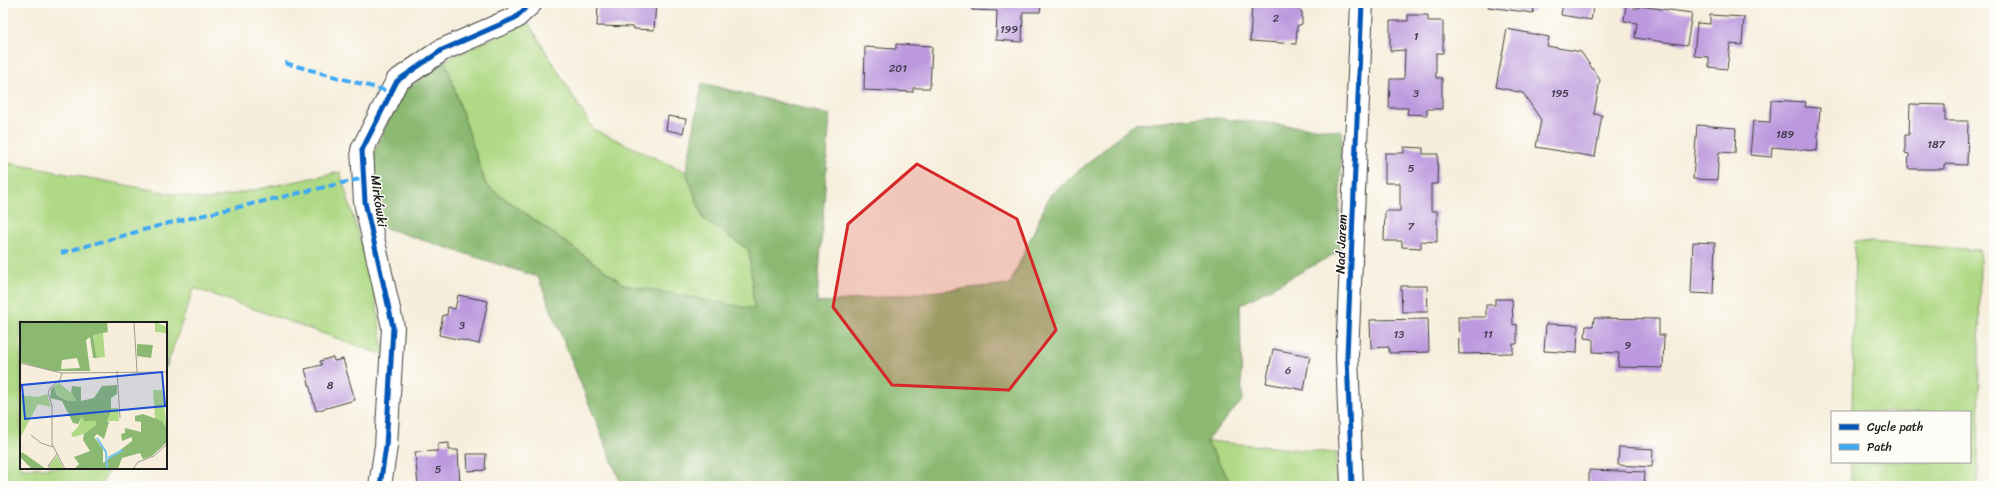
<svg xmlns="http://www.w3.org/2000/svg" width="1997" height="489" font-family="Sriracha,sans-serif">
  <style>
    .green { fill: #afd984; stroke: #667a50 }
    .forest { fill: #8bb972; stroke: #546a47 }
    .building { fill: #bc99de }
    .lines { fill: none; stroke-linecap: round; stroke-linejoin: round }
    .minor-casing { stroke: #3d3c39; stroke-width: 24 }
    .minor { stroke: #fff; stroke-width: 22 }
    .quiet { stroke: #3fa9f5; stroke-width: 4; stroke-dasharray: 8 4; stroke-linecap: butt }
    .cycleway-casing { stroke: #fdfcf7; stroke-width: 8 }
    .cycleway { stroke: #0057b8; stroke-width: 5 }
    .marked { fill: #d62828; fill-opacity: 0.2; stroke: #d62828; stroke-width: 3; stroke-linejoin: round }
    .labels { text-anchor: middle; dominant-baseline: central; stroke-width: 3; stroke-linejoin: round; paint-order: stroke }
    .number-label { font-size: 11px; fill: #443b4c }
    .street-label { font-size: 13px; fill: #1c1c1c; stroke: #fdfcf7 }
    .inset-river { fill: none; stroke: #72c2ed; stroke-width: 2 }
    .inset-road { fill: none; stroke: #9f9a8f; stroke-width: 1 }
    .view { fill: #1d4ed8; fill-opacity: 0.15; stroke: #1d4ed8; stroke-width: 2 }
    .inset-edge { fill: none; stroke: #1c1c1c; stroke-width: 2 }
  </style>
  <rect width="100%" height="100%" fill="#fdfcf7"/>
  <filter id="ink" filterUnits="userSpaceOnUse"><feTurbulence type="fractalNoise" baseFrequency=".025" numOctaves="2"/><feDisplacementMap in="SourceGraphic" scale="8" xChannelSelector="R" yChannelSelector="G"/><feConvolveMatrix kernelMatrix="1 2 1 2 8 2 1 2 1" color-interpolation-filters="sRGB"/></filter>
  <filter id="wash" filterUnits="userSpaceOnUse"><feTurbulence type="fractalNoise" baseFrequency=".012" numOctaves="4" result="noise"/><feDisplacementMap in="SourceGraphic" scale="16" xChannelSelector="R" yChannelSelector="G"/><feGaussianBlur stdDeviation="0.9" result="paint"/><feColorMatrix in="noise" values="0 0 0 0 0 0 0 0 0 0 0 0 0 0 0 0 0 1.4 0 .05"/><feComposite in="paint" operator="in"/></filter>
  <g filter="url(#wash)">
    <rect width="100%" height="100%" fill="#f6eedb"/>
    <g class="green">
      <polygon points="528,22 593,129 686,172 704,220 749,250 755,310 625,285 486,185 445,60"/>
      <polygon points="3,162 206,200 340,172 374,288 384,355 194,288 166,368 166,323 21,323 21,468 110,468 100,486 3,486"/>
      <polygon points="1855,241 1980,250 1978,486 1851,486 1851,462 1970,462 1970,412 1852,412"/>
      <polygon points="1206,441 1336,453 1336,486 1228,486 1230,482"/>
    </g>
    <polygon class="forest" points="445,60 486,185 625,285 754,309 749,250 704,220 686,172 702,83 830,115 817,303 1010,284 1050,195 1134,124 1207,117 1342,131 1338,252 1240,305 1242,401 1206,441 1230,482 1228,486 622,486 538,277 379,226 374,194 374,153 400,95"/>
    <g id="blocks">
      <g class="building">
        <polygon points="598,3 656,3 654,30 634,29 634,27 597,26"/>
        <polygon points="972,3 1041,3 1040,12 1023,12 1022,42 996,40 997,11 972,10"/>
        <polygon points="1252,3 1298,3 1298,9 1302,12 1302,24 1297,26 1296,44 1250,41"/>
        <polygon points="1489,3 1535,3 1533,13 1488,7"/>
        <polygon points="1563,3 1594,3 1591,20 1561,15"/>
        <polygon points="1626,4 1634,5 1633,8 1639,8 1639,6 1692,13 1687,45 1635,38 1637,23 1624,21"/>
        <polygon points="1408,15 1428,15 1428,21 1443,21 1443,53 1436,53 1436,78 1442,78 1442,109 1427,109 1427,115 1407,114 1408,108 1389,108 1390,79 1404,79 1405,50 1390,51 1390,21 1408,21"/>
        <polygon points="1710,15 1744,17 1742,45 1730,44 1727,69 1709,67 1709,57 1694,56 1697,23 1710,24"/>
        <polygon points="1507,29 1549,37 1547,46 1581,52 1600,80 1594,114 1602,115 1595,157 1536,147 1541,120 1523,93 1496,87"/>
        <polygon points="896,44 932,46 930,88 913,88 913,92 864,90 865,47 896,49"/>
        <polygon points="1771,100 1806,102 1805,107 1820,108 1817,151 1772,147 1771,157 1750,155 1753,121 1770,122"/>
        <polygon points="1910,104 1945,105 1945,121 1968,121 1967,165 1944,164 1944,169 1908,169 1909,154 1905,153 1905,135 1909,135"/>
        <polygon points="668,116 686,119 683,133 666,130"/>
        <polygon points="1697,125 1736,128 1735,153 1719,152 1717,180 1693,179"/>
        <polygon points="1404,147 1423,148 1423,154 1438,154 1437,184 1431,184 1431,211 1437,211 1437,242 1421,241 1421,248 1402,247 1402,241 1384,241 1385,211 1400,211 1400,183 1385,183 1385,153 1404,153"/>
        <polygon points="1693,242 1715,243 1713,294 1691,293"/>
        <polygon points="1401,286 1427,286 1428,312 1402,312"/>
        <polygon points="458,295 488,301 479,344 439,335 443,315 447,315 448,307 455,309"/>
        <polygon points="1495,299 1512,299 1513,325 1517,324 1517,344 1513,344 1513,353 1459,354 1458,317 1486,317 1486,305 1495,305"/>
        <polygon points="1594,318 1659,319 1659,335 1664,335 1663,368 1618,367 1619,353 1593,352 1593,339 1585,338 1586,326 1593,326"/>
        <polygon points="1428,319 1429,352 1389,353 1389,347 1371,348 1370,320"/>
        <polygon points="1546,324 1578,325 1577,353 1544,351"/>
        <polygon points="1273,349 1310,356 1304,390 1266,383"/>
        <polygon points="333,357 334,361 343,359 355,400 316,411 305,369 322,365 320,361"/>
        <polygon points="449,443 449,450 458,450 460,486 418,486 415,452 438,451 438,444"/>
        <polygon points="1619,447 1653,449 1652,467 1618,465"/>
        <polygon points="467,454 486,454 485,470 468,471"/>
        <polygon points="1589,470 1645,472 1644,486 1589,486"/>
      </g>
    </g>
  </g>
  <g filter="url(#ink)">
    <use href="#blocks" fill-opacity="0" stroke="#3d3c39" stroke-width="1"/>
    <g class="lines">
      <g class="minor-casing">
        <g id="minor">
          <polyline points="380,486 386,446 393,327 365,202 362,150 397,81 442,50 515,18 531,3"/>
          <polyline points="1352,486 1347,356 1362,3"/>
        </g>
      </g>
      <use href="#minor" class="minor"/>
      <g class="quiet">
        <polyline points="285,63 391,92"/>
        <polyline points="61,253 165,224 364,178"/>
      </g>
      <g class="cycleway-casing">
        <g id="cycleway">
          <polyline points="380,486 386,446 393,327 365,202 362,150 397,81 442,50 515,18 531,3"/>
          <polyline points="1352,486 1347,356 1362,3"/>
        </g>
      </g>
      <use href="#cycleway" class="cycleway"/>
    </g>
  </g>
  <path class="marked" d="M917,164L1017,219L1056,330L1009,390L892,385L833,307L848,224Z"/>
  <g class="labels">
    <g class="number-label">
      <text x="1276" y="18">2</text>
      <text x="1009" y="29">199</text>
      <text x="1416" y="36">1</text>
      <text x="898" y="68">201</text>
      <text x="1416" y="93">3</text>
      <text x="1560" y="93">195</text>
      <text x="1785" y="134">189</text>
      <text x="1936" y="144">187</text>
      <text x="1411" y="168">5</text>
      <text x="1411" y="226">7</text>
      <text x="462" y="325">3</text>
      <text x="1399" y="334">13</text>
      <text x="1488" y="334">11</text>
      <text x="1628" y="345">9</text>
      <text x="1288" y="370">6</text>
      <text x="330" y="385">8</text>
      <text x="438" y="469">5</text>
    </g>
    <g class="street-label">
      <text transform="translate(379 201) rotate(82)">Mirkówki</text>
      <text transform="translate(1341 244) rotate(-88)">Nad Jarem</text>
    </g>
  </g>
  <g transform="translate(20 322)">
    <rect width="147" height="147" fill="#f6eedb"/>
    <path d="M135,0L147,5V11L135,10ZM83,11L85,35L77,36L73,12ZM39,61L56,75L57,80L48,79L37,72L34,64ZM133,68H142L147,107L142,99L135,98ZM27,72L31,85L18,82L0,116V73L18,75ZM89,86H98L99,99H87L91,89ZM62,95L64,99H76V103L64,112L53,115L51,112L58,105ZM37,134L44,147H31L29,143Z" fill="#afd984"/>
    <path d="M0,0H87L88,10L73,13L77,36H73L70,15L66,18L70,49H32L0,40ZM57,36L60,46L41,47L42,38ZM117,22L133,23L131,36L117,34ZM97,63V72L91,76V89L87,99L89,100L84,117L77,112L74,115L83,127V141L112,119V115L102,119L101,112L105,111V106L121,110V100L115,99V94L123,92L142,99L147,107V120L132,134L123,137L120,131L102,136L98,147H54L59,142L54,135L70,129L63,118L64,112L76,103V99H64L62,95L58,102L53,101L42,79L30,76L31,67L34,64L37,73L48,79H57L51,70L52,64L61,65V79L74,76L82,64ZM2,130L26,147H12L0,135Z" fill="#8bb972" fill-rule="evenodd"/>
    <path class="inset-river" d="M77,116L86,130L87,147M88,136L103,128"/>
    <path class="inset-road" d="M114,0L117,50M0,41L42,51L147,50M97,49L100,96M42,51L40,58L30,66L28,71L32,83V122L45,147M11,113L21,121L33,125M31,147L28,144L37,132M113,147L118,140L134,134L147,122"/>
    <path class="view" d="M142,50L145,84L5,97L2,63Z"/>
    <rect width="147" height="147" class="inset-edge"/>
  </g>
  <rect width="1997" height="489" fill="none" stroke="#fdfcf7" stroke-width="16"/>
  <rect x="1831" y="411" width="140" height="52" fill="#fdfcf7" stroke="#a3a29f"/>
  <rect x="1839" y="424" width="20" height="6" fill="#0057b8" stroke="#a3a29f"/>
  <text x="1867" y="431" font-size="12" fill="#1c1c1c">Cycle path</text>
  <rect x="1839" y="444" width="20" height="6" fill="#3fa9f5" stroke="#a3a29f"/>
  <text x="1867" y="451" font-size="12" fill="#1c1c1c">Path</text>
</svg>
